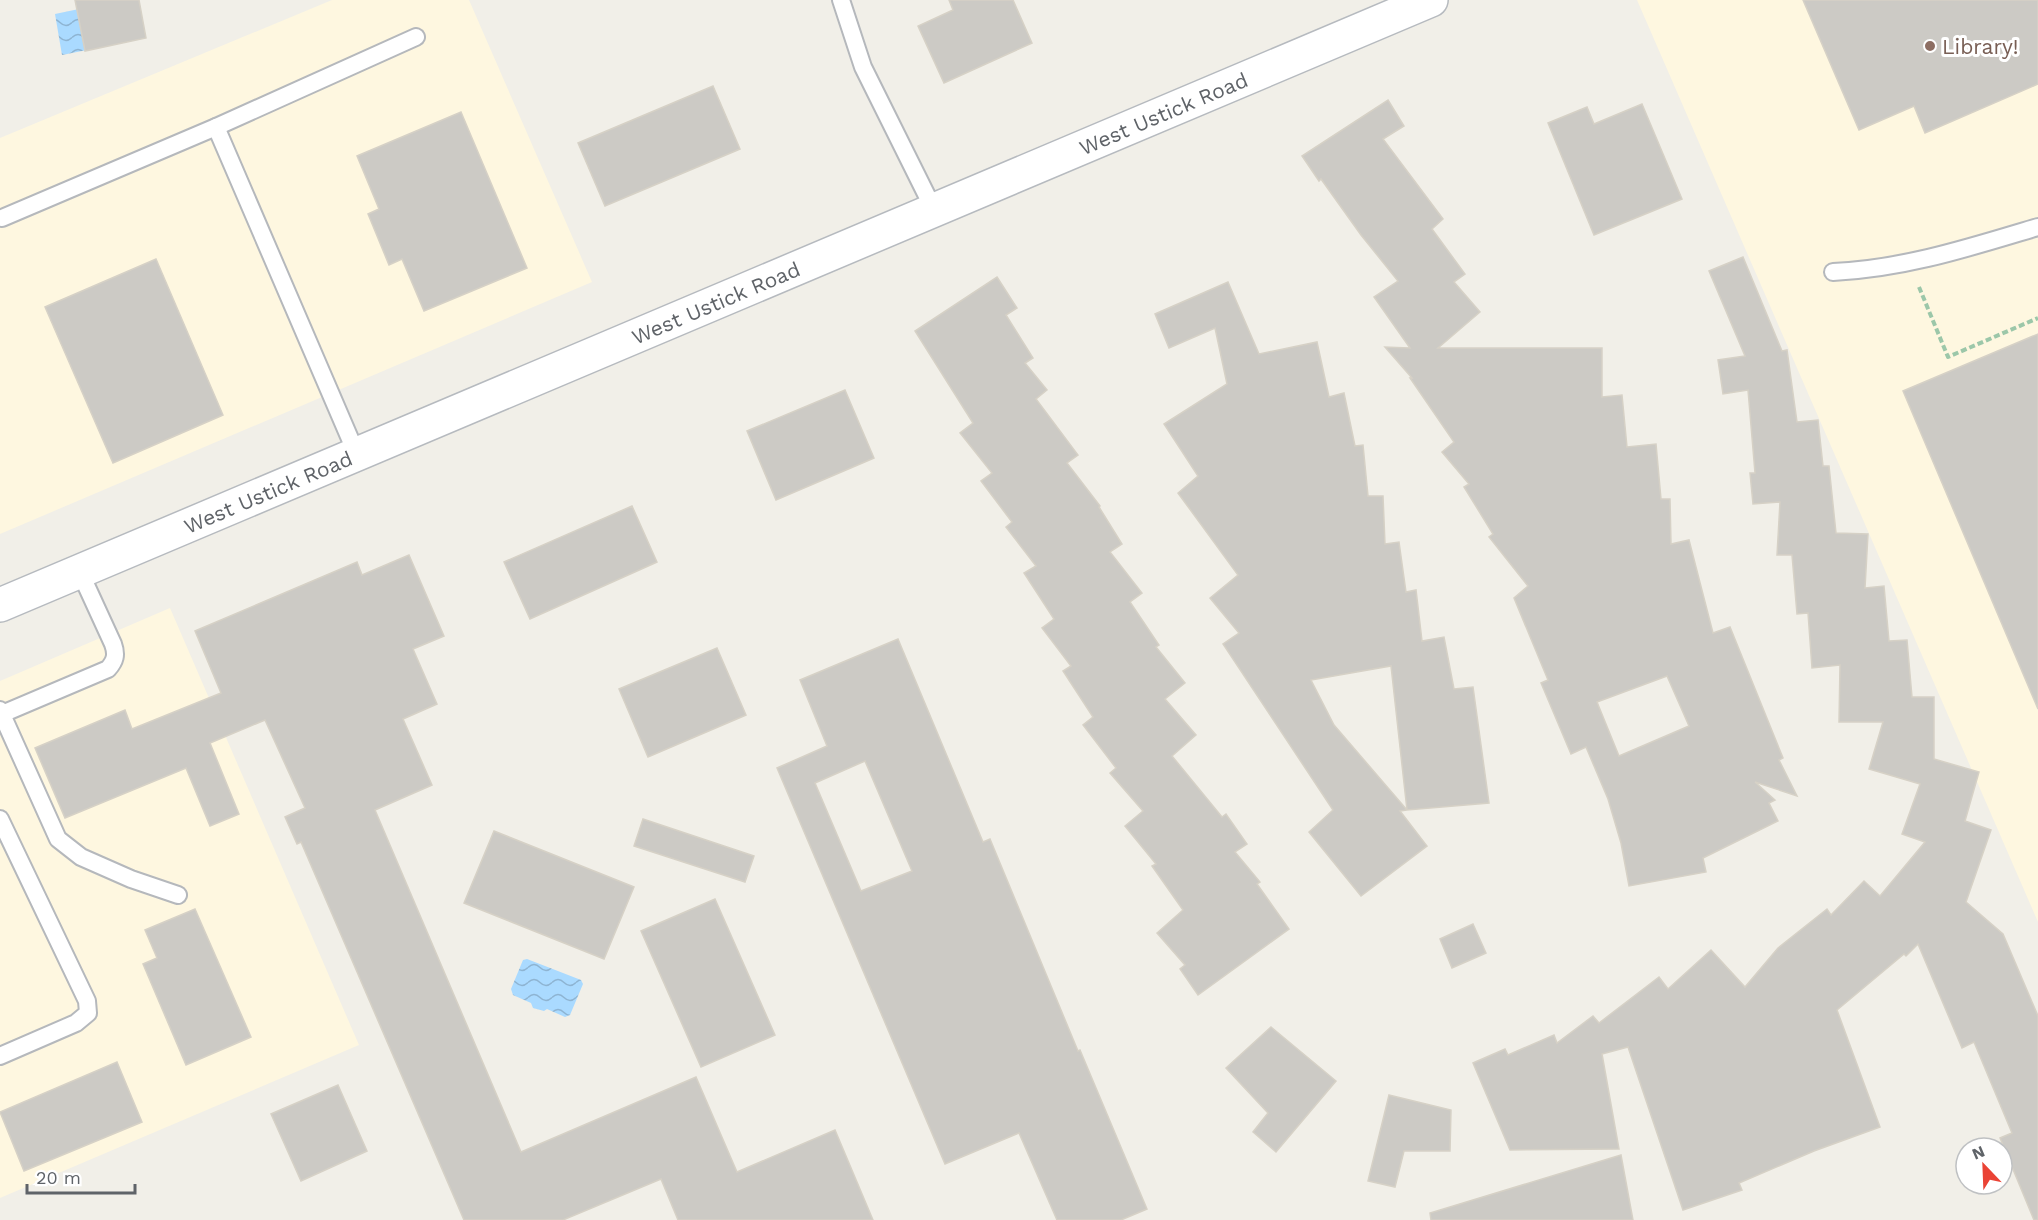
<svg xmlns="http://www.w3.org/2000/svg" width="2038" height="1220" font-family="'Work Sans',sans-serif">
  <style>
    .commercial { fill: #fef7e0 }
    .water { fill: url(#water-waves) }
    .building { fill: #cccac5; stroke: #d6d1c6; stroke-width: 1.5; fill-rule: evenodd }
    .lines { fill: none; stroke-linecap: round; stroke-linejoin: round }
    .lane-casing { stroke: #b5b8bc; stroke-width: 20 }
    .secondary-casing { stroke: #b6babf; stroke-width: 36 }
    .path { stroke: #9cc7a9; stroke-width: 4; stroke-dasharray: 6 3; stroke-linecap: butt }
    .lane { stroke: #fff; stroke-width: 16 }
    .secondary { stroke: #fff; stroke-width: 33 }
    .education-dot { fill: #8d6e63; stroke: #fff; stroke-width: 2 }
    .labels { text-anchor: middle; dominant-baseline: central; stroke-width: 6; stroke-linejoin: round; paint-order: stroke }
    .education-label { font-size: 21px; fill: #785e54; stroke: #fff; text-anchor: start }
    .street-label { font-size: 21px; fill: #5f6368; stroke: #fff }
  </style>
  <defs>
    <pattern id="water-waves" width="16" height="10" patternUnits="userSpaceOnUse" patternTransform="scale(1.5)"><rect width="16" height="10" fill="#aadaff"/><path d="M0 5q4-4 8 0t8 0" fill="none" stroke="#8eb4d2"/></pattern>
  </defs>
  <rect width="100%" height="100%" fill="#f1efe8"/>
  <g class="commercial">
    <polygon points="332,0 469,0 592,282 0,534 0,138"/>
    <polygon points="1637,0 2038,0 2038,922"/>
    <polygon points="170,608 359,1045 0,1198 0,681"/>
  </g>
  <g class="water">
    <polygon points="79,9 87,50 62,55 55,14"/>
    <polygon points="527,959 581,980 583,984 570,1015 565,1017 547,1009 544,1011 533,1008 531,1003 513,995 511,989 523,960"/>
  </g>
  <g class="building">
    <polygon points="75,0 139,0 146,38 85,51"/>
    <polygon points="949,0 1013,0 1032,43 944,83 918,26 953,10"/>
    <polygon points="1803,0 2038,0 2038,84 1925,133 1914,106 1859,130"/>
    <polygon points="713,86 740,149 605,206 578,143"/>
    <path d="M1388,100L1404,126L1383,139L1443,219L1432,229L1465,274L1454,282L1480,312L1438,348H1602V397L1622,395L1627,447L1656,444L1661,499H1670L1671,544L1689,540L1713,633L1730,627L1783,758L1779,760L1797,796L1755,782L1775,800L1769,803L1778,821L1703,858L1706,872L1629,886L1621,843L1608,799L1586,747L1571,754L1541,683L1548,680L1514,598L1528,586L1489,537L1493,534L1464,487L1469,484L1442,452L1454,442L1410,378H1412L1385,347L1410,348L1374,297L1398,281L1361,235L1321,179L1319,181L1302,156ZM1667,676L1689,726L1619,756L1597,702Z"/>
    <polygon points="1642,104 1682,199 1594,235 1548,123 1587,107 1594,124"/>
    <polygon points="461,112 527,268 424,311 402,259 389,265 368,214 379,209 357,156"/>
    <polygon points="1743,257 1782,351 1787,350 1797,422 1818,420 1823,466 1829,466 1836,533 1868,534 1865,588 1884,586 1889,641 1907,640 1912,697 1934,697 1934,759 1979,772 1965,821 1991,830 1966,902 2003,934 2038,1016 2038,1220 2034,1220 2000,1138 2012,1133 1974,1042 1962,1048 1918,944 1906,956 1904,954 1837,1010 1880,1127 1814,1151 1739,1183 1742,1190 1683,1210 1628,1047 1602,1054 1619,1149 1510,1150 1473,1063 1505,1049 1508,1055 1554,1035 1557,1043 1593,1016 1599,1023 1659,977 1668,989 1711,950 1745,987 1778,948 1827,909 1831,915 1864,881 1880,896 1925,842 1902,834 1920,784 1869,769 1883,722 1839,722 1840,665 1812,668 1808,613 1797,614 1792,555 1777,555 1780,502 1753,504 1750,473 1755,473 1748,390 1723,394 1718,360 1745,356 1709,271"/>
    <polygon points="156,259 223,415 113,463 45,307"/>
    <polygon points="997,277 1017,308 1006,315 1033,358 1025,363 1047,390 1036,399 1078,455 1067,463 1100,506 1099,507 1122,544 1110,552 1142,593 1130,602 1159,645 1156,647 1185,683 1165,699 1196,735 1172,756 1222,817 1226,814 1247,844 1235,852 1260,882 1257,884 1289,929 1198,995 1180,969 1185,965 1157,933 1183,910 1152,866 1156,864 1125,826 1143,811 1110,773 1116,768 1083,725 1093,717 1063,671 1071,666 1042,628 1054,619 1024,573 1036,566 1006,527 1012,522 981,481 992,473 960,433 973,423 915,331"/>
    <polygon points="1228,282 1259,354 1317,342 1329,397 1344,393 1355,446 1363,445 1368,496 1383,496 1385,544 1399,542 1406,592 1416,590 1422,641 1444,637 1454,689 1473,687 1489,803 1407,810 1391,666 1311,680 1334,725 1407,810 1400,811 1427,846 1361,896 1309,832 1333,810 1223,644 1239,633 1210,598 1238,575 1178,493 1198,476 1164,424 1227,384 1215,328 1169,348 1155,314"/>
    <polygon points="2038,334 2038,709 1903,391"/>
    <polygon points="845,390 874,458 776,500 747,431"/>
    <polygon points="632,506 657,562 530,619 504,562"/>
    <polygon points="409,555 444,636 413,649 437,704 403,719 432,785 375,810 521,1152 696,1077 737,1172 835,1130 873,1220 678,1220 661,1179 563,1220 464,1220 301,842 297,844 285,817 305,808 265,720 210,743 239,814 210,826 186,768 65,818 35,748 125,710 132,729 221,693 195,631 357,562 362,575"/>
    <path d="M898,639L983,842L990,839L1078,1051L1080,1050L1147,1209L1121,1220H1057L1019,1133L945,1164L777,768L827,746L800,680ZM865,761L912,871L861,891L815,783Z"/>
    <polygon points="717,648 746,715 648,757 619,689"/>
    <polygon points="643,819 754,856 745,882 634,846"/>
    <polygon points="494,831 634,887 604,959 464,903"/>
    <polygon points="715,899 775,1035 701,1067 641,931"/>
    <polygon points="195,909 251,1037 186,1065 143,964 157,958 145,930"/>
    <polygon points="1473,924 1486,953 1452,968 1440,939"/>
    <polygon points="1271,1027 1336,1081 1276,1152 1253,1132 1268,1113 1226,1068"/>
    <polygon points="117,1062 142,1122 24,1171 0,1112"/>
    <polygon points="338,1085 367,1151 301,1181 271,1114"/>
    <polygon points="1389,1095 1451,1110 1450,1151 1404,1151 1395,1187 1368,1181"/>
    <polygon points="1621,1155 1633,1220 1431,1220 1430,1213"/>
  </g>
  <g class="lines">
    <g class="lane-casing">
      <g id="lane">
        <polyline points="841,0 863,67 934,210"/>
        <polyline points="216,127 357,455"/>
        <polyline points="2,218 216,127 416,37"/>
        <path d="M1833,272C1904,269 1971,247 2038,227"/>
        <polyline points="0,710 58,839 81,857 131,879 178,895"/>
        <path d="M2,714L108,669C115,661 117,655 113,644L80,572"/>
        <polyline points="0,819 87,1001 88,1013 76,1023 0,1056"/>
      </g>
    </g>
    <g class="secondary-casing">
      <g id="secondary">
        <path id="s1" d="M0,605L1431,0"/>
      </g>
    </g>
    <polyline class="path" points="1919,287 1948,357 2038,318"/>
    <use href="#lane" class="lane"/>
    <use href="#secondary" class="secondary"/>
  </g>
  <circle class="education-dot" cx="1930" cy="46" r="6"/>
  <g class="labels">
    <g class="education-label">
      <text x="1942" y="46">Library!</text>
    </g>
    <g class="street-label">
      <text stroke="none"><textPath href="#s1" startOffset="1263">West Ustick Road</textPath></text>
      <text stroke="none"><textPath href="#s1" startOffset="777">West Ustick Road</textPath></text>
      <text stroke="none"><textPath href="#s1" startOffset="291">West Ustick Road</textPath></text>
    </g>
  </g>
  <g transform="translate(1984 1166) rotate(337)"><circle r="28" fill="#ffffff" stroke="#bfc1c3" stroke-width="1.5"/>
  <path d="M0-4.5L10 22L0 15L-10 22Z" fill="#ea4335"/>
  <text y="-9" font-size="16" font-weight="bold" text-anchor="middle" fill="#5f6368">N</text>
  </g>
  <path d="M27 1184v9h108v-9" fill="none" stroke="#5f6368" stroke-width="3"/>
  <text x="36" y="1184" font-size="18" fill="#5f6368" stroke="#ffffff" stroke-width="4.5" paint-order="stroke">20 m</text>
</svg>
